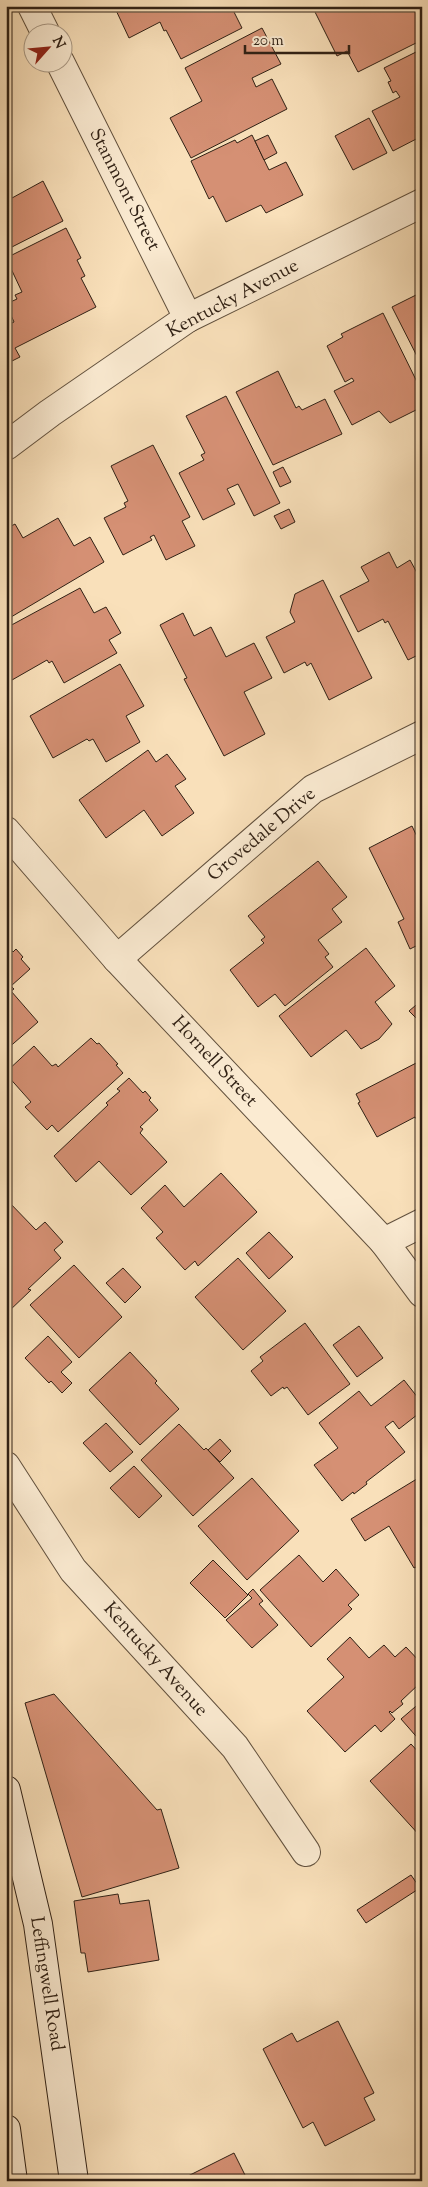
<svg xmlns="http://www.w3.org/2000/svg" width="428" height="2187" font-family="'Sorts Mill Goudy',serif">
  <style>
    .building { fill: #d59074; stroke: #302115 }
    .lines { fill: none; stroke-linecap: round; stroke-linejoin: round }
    .minor-casing { stroke: #62513e; stroke-width: 30 }
    .secondary-casing { stroke: #302115; stroke-width: 30 }
    .minor { stroke: #fbebd2; stroke-width: 28 }
    .secondary { stroke: #fbebd2; stroke-width: 28 }
    .labels { text-anchor: middle; dominant-baseline: central; stroke-width: 5; stroke-linejoin: round; paint-order: stroke }
    .street-label { font-size: 19px; fill: #302115; stroke: #fbebd2 }
  </style>
  <rect width="100%" height="100%" fill="#f9e0ba"/>
  <filter id="stains"><feTurbulence type="fractalNoise" baseFrequency=".004" numOctaves="4"/><feColorMatrix values="0 0 0 0 .2 0 0 0 0 .09 0 0 0 0 .02 0 0 0 .5 -.17"/></filter>
  <radialGradient id="worn" r=".72"><stop offset=".6" stop-color="#630" stop-opacity="0"/><stop offset="1" stop-color="#630" stop-opacity=".3"/></radialGradient>
  <g class="building">
    <polygon points="114,6 231,6 242,28 181,59 166,30 164,31 160,22 129,38"/>
    <polygon points="312,6 392,6 393,10 400,6 422,6 422,40 358,72 347,51 337,56"/>
    <polygon points="262,28 281,64 252,78 256,87 272,79 287,109 191,158 170,118 202,101 185,68"/>
    <polygon points="422,49 422,136 393,151 372,111 400,97 396,91 393,93 388,82 391,81 384,68"/>
    <polygon points="369,118 387,153 353,170 335,136"/>
    <polygon points="252,135 269,170 286,162 303,195 266,213 261,205 226,222 213,196 209,199 191,161 235,140 237,143"/>
    <polygon points="268,135 277,153 264,160 255,141"/>
    <polygon points="43,181 63,221 6,250 6,187 12,198"/>
    <polygon points="66,228 81,258 77,260 85,276 81,278 96,307 15,348 20,357 6,364 6,326 14,322 6,304 17,299 15,295 22,292 6,258"/>
    <polygon points="422,292 422,366 392,307"/>
    <polygon points="383,313 421,390 417,392 422,401 422,407 390,423 379,411 352,425 334,391 354,381 352,378 345,382 327,346 343,337 341,334"/>
    <polygon points="278,371 296,408 299,406 302,410 325,399 342,434 273,465 236,392"/>
    <polygon points="226,396 280,503 254,516 238,484 227,489 235,504 203,520 179,473 204,460 201,455 205,453 186,416"/>
    <polygon points="153,445 190,517 182,521 195,546 166,560 154,535 150,537 152,540 123,555 104,518 126,507 124,503 128,501 111,466"/>
    <polygon points="283,467 291,482 280,487 273,472"/>
    <polygon points="289,509 295,522 281,529 274,516"/>
    <polygon points="58,518 74,546 90,537 104,562 6,620 6,529 15,524 23,538"/>
    <polygon points="389,552 397,568 410,560 422,582 422,653 408,660 388,621 385,623 383,619 358,632 340,596 369,581 361,567"/>
    <polygon points="323,580 372,678 329,700 311,663 307,666 305,662 284,673 266,637 295,622 290,612 295,594"/>
    <polygon points="80,588 94,613 106,607 121,633 109,640 117,653 64,683 52,661 49,663 47,660 12,680 6,671 6,628"/>
    <polygon points="183,613 194,636 211,627 226,657 254,643 272,678 244,692 265,734 224,756 184,679 187,678 160,625"/>
    <polygon points="120,664 144,706 126,716 140,742 106,762 93,739 89,741 87,739 53,758 30,716"/>
    <polygon points="148,750 156,762 167,754 186,779 175,786 194,813 162,836 144,810 106,838 79,800"/>
    <polygon points="412,826 422,847 422,943 410,949 398,922 404,919 369,848"/>
    <polygon points="318,861 347,897 332,909 342,922 318,940 329,954 325,957 333,967 285,1006 275,994 258,1007 230,970 264,943 261,940 265,937 248,916"/>
    <polygon points="6,944 13,952 16,949 23,957 21,959 30,969 11,986 14,989 11,991 38,1022 6,1050"/>
    <polygon points="366,948 395,986 375,1002 392,1024 379,1039 361,1049 346,1030 311,1057 279,1016"/>
    <polygon points="422,1000 422,1024 409,1011"/>
    <polygon points="91,1038 97,1044 99,1043 118,1064 116,1065 123,1073 58,1132 52,1125 47,1130 25,1107 31,1102 6,1074 6,1072 34,1046 52,1066 56,1064 58,1067"/>
    <polygon points="422,1060 422,1122 420,1119 417,1120 415,1117 377,1137 358,1103 360,1102 356,1094"/>
    <polygon points="129,1078 143,1093 145,1091 151,1098 149,1100 158,1110 140,1127 143,1129 140,1133 167,1162 131,1195 99,1161 76,1182 54,1156 108,1105 106,1103 120,1091 117,1089"/>
    <polygon points="221,1173 257,1212 198,1266 195,1261 185,1270 156,1238 163,1232 141,1208 165,1185 184,1207"/>
    <polygon points="6,1199 36,1230 45,1222 63,1242 54,1250 61,1258 28,1289 31,1290 7,1313"/>
    <polygon points="269,1232 293,1257 269,1279 246,1253"/>
    <polygon points="238,1258 286,1311 243,1350 195,1297"/>
    <polygon points="74,1265 122,1317 79,1358 30,1305"/>
    <polygon points="123,1268 141,1287 125,1303 106,1283"/>
    <polygon points="305,1323 350,1384 308,1415 287,1387 284,1389 283,1387 271,1396 251,1371 263,1361 260,1357"/>
    <polygon points="359,1326 383,1358 357,1377 333,1345"/>
    <polygon points="48,1336 72,1362 61,1372 72,1383 62,1393 51,1381 49,1383 25,1358"/>
    <polygon points="130,1352 157,1381 155,1383 179,1409 140,1445 89,1390"/>
    <polygon points="404,1380 422,1403 422,1411 399,1429 393,1421 385,1427 405,1452 366,1482 367,1484 354,1494 353,1492 342,1501 314,1465 338,1448 319,1423 359,1391 371,1406"/>
    <polygon points="106,1423 133,1452 110,1472 83,1443"/>
    <polygon points="179,1424 204,1450 206,1448 234,1478 193,1516 141,1460"/>
    <polygon points="220,1439 231,1451 220,1462 208,1450"/>
    <polygon points="134,1466 162,1496 139,1518 110,1488"/>
    <polygon points="420,1477 422,1479 422,1564 414,1568 389,1526 365,1541 351,1519"/>
    <polygon points="252,1478 299,1531 247,1580 198,1526"/>
    <polygon points="299,1555 323,1582 336,1569 359,1595 348,1605 352,1609 311,1647 260,1590"/>
    <polygon points="213,1560 248,1595 225,1618 190,1583"/>
    <polygon points="253,1589 263,1601 259,1604 278,1625 252,1648 226,1620 252,1598 248,1594"/>
    <polygon points="350,1637 369,1658 384,1645 395,1657 406,1647 422,1664 422,1677 417,1681 419,1684 401,1701 403,1704 392,1713 390,1711 389,1712 395,1719 381,1732 375,1725 345,1752 307,1711 344,1677 327,1659"/>
    <polygon points="54,1694 157,1810 161,1809 179,1868 82,1897 25,1703"/>
    <polygon points="422,1701 422,1743 401,1719"/>
    <polygon points="411,1744 422,1756 421,1837 370,1781"/>
    <polygon points="411,1875 420,1888 366,1923 357,1910"/>
    <polygon points="118,1894 120,1904 149,1900 159,1960 88,1972 85,1953 81,1953 74,1901"/>
    <polygon points="338,2021 374,2093 364,2098 375,2120 325,2146 313,2122 303,2128 263,2049 292,2033 297,2042"/>
    <polygon points="234,2153 248,2181 178,2181"/>
  </g>
  <g class="lines">
    <g class="minor-casing">
      <g id="minor">
        <polyline points="32,6 45,32"/>
        <polyline points="60,62 188,318"/>
        <polyline points="6,446 50,413 188,318 422,203"/>
        <polyline points="6,831 117,959 384,1242 422,1293"/>
        <polyline points="117,959 313,789 422,735"/>
        <polyline points="384,1242 422,1223"/>
        <polyline points="6,1466 73,1570 235,1747 306,1852"/>
      </g>
    </g>
    <g class="secondary-casing">
      <g id="secondary">
        <polyline points="6,1790 38,1924 74,2181"/>
        <polyline points="6,2129 13,2181"/>
      </g>
    </g>
    <use href="#minor" class="minor"/>
    <use href="#secondary" class="secondary"/>
  </g>
  <g class="labels">
    <g class="street-label">
      <text transform="translate(124 190) rotate(63)">Stanmont Street</text>
      <text transform="translate(233 299) rotate(-28)">Kentucky Avenue</text>
      <text transform="translate(262 835) rotate(-40)">Grovedale Drive</text>
      <text transform="translate(214 1062) rotate(47)">Hornell Street</text>
      <text transform="translate(155 1660) rotate(48)">Kentucky Avenue</text>
      <text transform="translate(46 1984) rotate(81)">Leffingwell Road</text>
    </g>
  </g>
  <rect width="428" height="2187" fill="none" stroke="#f9e0ba" stroke-width="25"/>
  <rect x="8" y="8" width="413" height="2172" fill="none" stroke="#302115" stroke-width="2.5"/>
  <rect x="12" y="12" width="403" height="2162" fill="none" stroke="#302115"/>
  <g transform="translate(48 48) rotate(63)"><circle r="24" fill="#fbebd2" stroke="#aa9a86"/>
  <path d="M0-4L9 19L0 12L-9 19Z" fill="#8f2418"/>
  <text y="-8" font-size="14" font-weight="bold" text-anchor="middle" fill="#302115">N</text>
  </g>
  <path d="M245 45v8h104v-8" fill="none" stroke="#302115" stroke-width="2.5"/>
  <text x="253" y="45" font-size="15" fill="#302115" stroke="#fbebd2" stroke-width="4" paint-order="stroke">20 m</text>
  <rect width="100%" height="100%" filter="url(#stains)"/>
  <rect width="100%" height="100%" fill="url(#worn)"/>
</svg>
